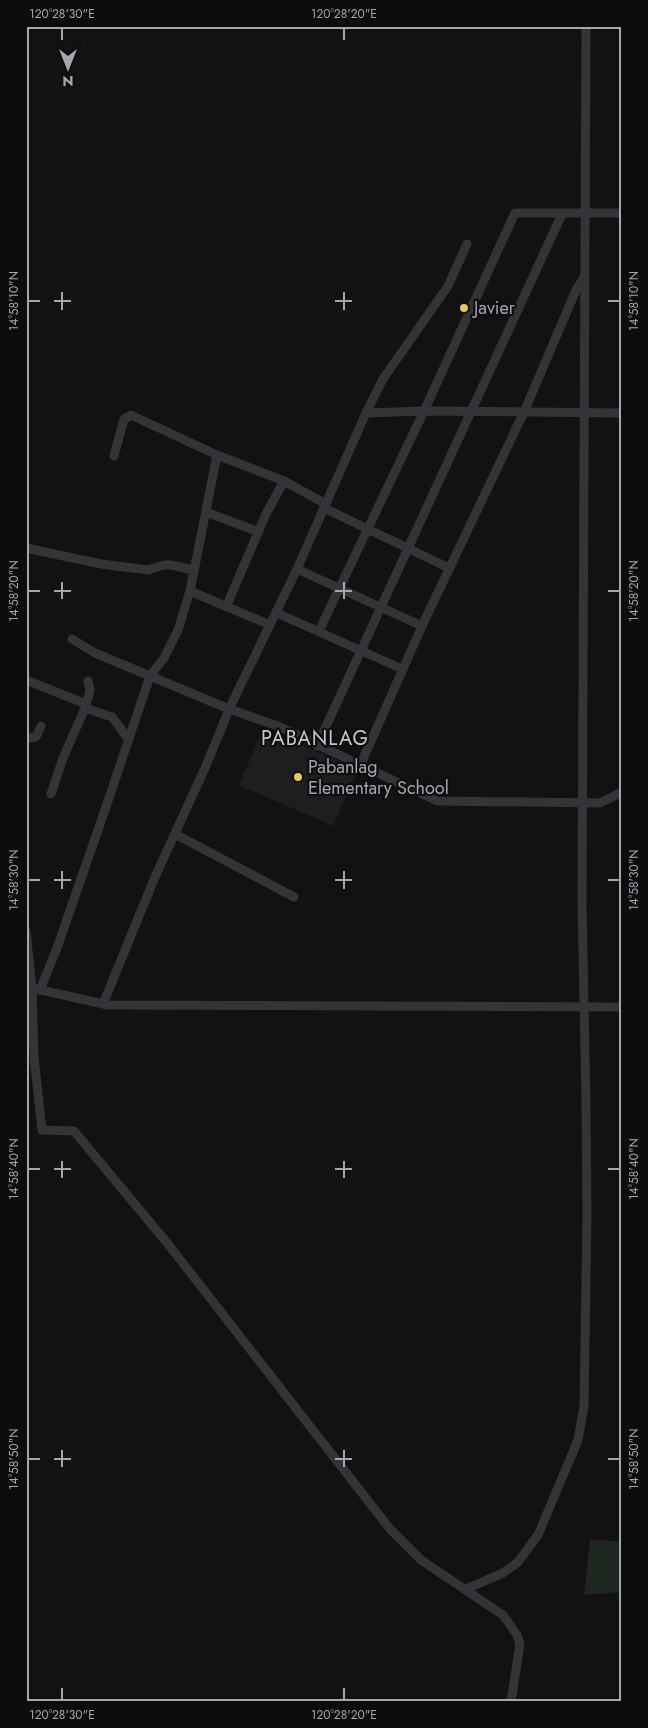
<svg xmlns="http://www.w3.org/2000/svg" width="648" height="1728" font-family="Jost,sans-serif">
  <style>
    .built { fill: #1e1e20 }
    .green { fill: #1e2620 }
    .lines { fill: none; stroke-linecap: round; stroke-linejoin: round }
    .minor { stroke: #333338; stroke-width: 9 }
    .ticks { fill: none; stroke: #a4a6b3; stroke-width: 2 }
    .poi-dot { fill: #e7cd36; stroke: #0d0d0e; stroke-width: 2 }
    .labels { text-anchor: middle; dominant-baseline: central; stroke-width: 4.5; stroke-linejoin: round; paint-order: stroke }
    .poi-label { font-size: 18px; fill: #a4a6b3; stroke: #0d0d0e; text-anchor: start }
    .quarter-label { font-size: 20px; letter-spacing: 1px; fill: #c5c6cf; stroke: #0d0d0e }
    .neatline { fill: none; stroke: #a4a6b3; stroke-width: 2 }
    .ticks-label { font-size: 12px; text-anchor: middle; fill: #a4a6b3 }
  </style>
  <rect width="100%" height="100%" fill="#121213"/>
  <polygon class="built" points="263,729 358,769 333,826 239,785"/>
  <polygon class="green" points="590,1539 622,1542 622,1592 584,1595"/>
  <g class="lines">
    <g class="minor">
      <polyline points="366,413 424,411 622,413"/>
      <polyline points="114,456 124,419 131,415 217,455 284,481 326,504"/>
      <polyline points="324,508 449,568"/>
      <polyline points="206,512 259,532"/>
      <polyline points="26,548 101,564 148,570 164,565 171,565 194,570"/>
      <polyline points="297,569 422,626"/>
      <polyline points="190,591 270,625"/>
      <polyline points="226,607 266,514 284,481"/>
      <polyline points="277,613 402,669"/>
      <polyline points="319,631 424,411 515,213 622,213"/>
      <polyline points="72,639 95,653 150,676 229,709 278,726 437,801 600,803 622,792"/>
      <polyline points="26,680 86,704"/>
      <polyline points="85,708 90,691 88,681"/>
      <polyline points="26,738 36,737 41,726"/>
      <polyline points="317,746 562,214"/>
      <polyline points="360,766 422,626 524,412 576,290 585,276"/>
      <polyline points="51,794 63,758 85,708 112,717 129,740"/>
      <polyline points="175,834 294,897"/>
      <polyline points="26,931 32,988 34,1057 42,1130 74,1131 168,1244 390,1529 421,1560 503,1615 517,1635 520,1644 511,1702"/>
      <polyline points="32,988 108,1005 622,1007"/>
      <polyline points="40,990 57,948 107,804 150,676 164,658 178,630 190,591 217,455"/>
      <polyline points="103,1004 155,877 205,768 231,705 297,569 366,413 383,379 448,286 467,244"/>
      <polyline points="466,1589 503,1573 518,1562 538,1535 578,1440 584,1406 587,1216 586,1103 582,903 586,26"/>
    </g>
  </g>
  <path class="ticks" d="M62,28V40M344,28V40M62,292V310M344,292V310M28,301H40M54,301H71M335,301H352M608,301H620M62,582V599M344,582V599M28,591H40M54,591H71M335,591H352M608,591H620M62,871V889M344,871V889M28,880H40M54,880H71M335,880H352M608,880H620M62,1161V1178M344,1161V1178M28,1169H40M54,1169H71M335,1169H352M608,1169H620M62,1450V1467M344,1450V1467M28,1459H40M54,1459H71M335,1459H352M608,1459H620M62,1688V1700M344,1688V1700"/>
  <g class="poi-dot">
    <circle cx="464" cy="308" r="5"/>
    <circle cx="298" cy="777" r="5"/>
  </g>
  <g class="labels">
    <g class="poi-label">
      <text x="474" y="308">Javier</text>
      <text x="308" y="767">Pabanlag<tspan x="308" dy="21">Elementary School</tspan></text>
    </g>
    <g class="quarter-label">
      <text x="315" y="738">PABANLAG</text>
    </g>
  </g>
  <rect width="648" height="1728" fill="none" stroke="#0d0d0e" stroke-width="55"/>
  <g transform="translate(68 68) rotate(180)" stroke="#0d0d0e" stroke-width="4" paint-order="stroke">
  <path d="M0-4L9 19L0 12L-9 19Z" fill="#a4a6b3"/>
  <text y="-8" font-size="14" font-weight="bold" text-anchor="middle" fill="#a4a6b3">N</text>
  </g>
  <rect x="28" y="28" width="592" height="1672" class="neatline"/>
  <g class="ticks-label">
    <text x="62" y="18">120°28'30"E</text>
    <text x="344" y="18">120°28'20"E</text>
    <text transform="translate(634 301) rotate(-90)" y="4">14°58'10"N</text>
    <text transform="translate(14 301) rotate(-90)" y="4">14°58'10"N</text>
    <text transform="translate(14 591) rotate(-90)" y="4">14°58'20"N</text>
    <text transform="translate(634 591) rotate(-90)" y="4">14°58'20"N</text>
    <text transform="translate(634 880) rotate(-90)" y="4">14°58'30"N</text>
    <text transform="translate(14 880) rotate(-90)" y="4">14°58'30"N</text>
    <text transform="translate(14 1169) rotate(-90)" y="4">14°58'40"N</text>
    <text transform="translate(634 1169) rotate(-90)" y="4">14°58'40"N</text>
    <text transform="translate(14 1459) rotate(-90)" y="4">14°58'50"N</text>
    <text transform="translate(634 1459) rotate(-90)" y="4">14°58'50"N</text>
    <text x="62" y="1719">120°28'30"E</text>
    <text x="344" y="1719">120°28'20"E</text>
  </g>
</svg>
